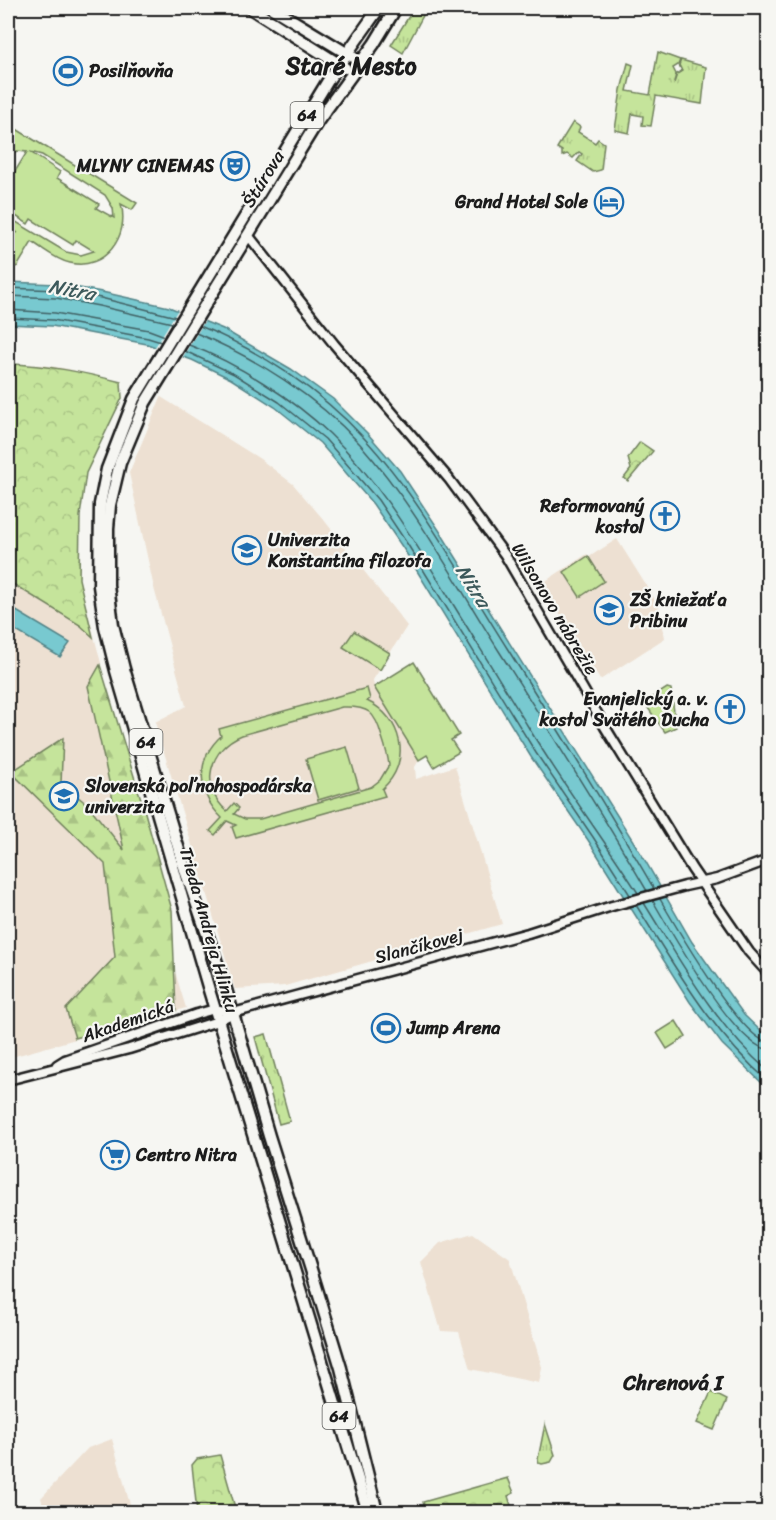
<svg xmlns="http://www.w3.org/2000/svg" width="776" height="1520" font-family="Sriracha,sans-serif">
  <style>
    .built { fill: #ede0d2 }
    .grass { fill: url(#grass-tufts); stroke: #70805c; stroke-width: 1.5 }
    .forest { fill: url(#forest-firs); stroke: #70805c; stroke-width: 1.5 }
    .park { fill: url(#park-crowns); stroke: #70805c; stroke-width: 1.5 }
    .garden { fill: #c5e49b; stroke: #70805c; stroke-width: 1.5; fill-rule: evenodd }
    .water { fill: #78c9d0; stroke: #538488; stroke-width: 1.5 }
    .pier { fill: #f6f6f2 }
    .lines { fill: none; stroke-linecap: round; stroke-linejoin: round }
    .shore { stroke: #416164; stroke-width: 1.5 }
    .minor-casing { stroke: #1c1c1c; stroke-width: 13 }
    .major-casing { stroke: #1c1c1c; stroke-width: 15 }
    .minor { stroke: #f6f6f2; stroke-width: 8 }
    .major { stroke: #f6f6f2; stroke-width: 10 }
    .labels { text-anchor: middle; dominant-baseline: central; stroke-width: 4.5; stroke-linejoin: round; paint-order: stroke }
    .shield { fill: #f6f6f2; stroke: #5d5d5c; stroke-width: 1.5 }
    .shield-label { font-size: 16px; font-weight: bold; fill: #1c1c1c }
    .poi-label { font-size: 18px; font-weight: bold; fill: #1c1c1c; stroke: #f6f6f2; text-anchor: start }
    .street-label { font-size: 18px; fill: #1c1c1c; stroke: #f6f6f2 }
    .water-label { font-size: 20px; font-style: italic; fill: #3c595b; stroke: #f6f6f2 }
    .quarter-label { font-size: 21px; font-weight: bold; fill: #1c1c1c; stroke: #f6f6f2 }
    .district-label { font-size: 24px; font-weight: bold; fill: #1c1c1c; stroke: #f6f6f2 }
  </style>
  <defs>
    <pattern id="grass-tufts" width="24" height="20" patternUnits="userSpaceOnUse" patternTransform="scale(1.5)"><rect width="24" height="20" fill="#c5e49b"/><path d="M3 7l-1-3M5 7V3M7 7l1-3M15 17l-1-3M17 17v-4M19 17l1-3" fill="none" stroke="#a9c385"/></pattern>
    <pattern id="forest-firs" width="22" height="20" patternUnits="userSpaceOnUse" patternTransform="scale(1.5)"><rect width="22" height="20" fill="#c5e49b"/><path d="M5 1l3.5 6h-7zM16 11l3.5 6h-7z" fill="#a9c385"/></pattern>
    <pattern id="park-crowns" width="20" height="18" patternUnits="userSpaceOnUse" patternTransform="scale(1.5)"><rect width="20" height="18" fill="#c5e49b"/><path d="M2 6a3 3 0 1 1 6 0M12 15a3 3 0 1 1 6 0" fill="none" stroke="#a9c385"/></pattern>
  </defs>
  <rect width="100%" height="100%" fill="#f6f6f2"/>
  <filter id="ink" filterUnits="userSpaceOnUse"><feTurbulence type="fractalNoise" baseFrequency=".0167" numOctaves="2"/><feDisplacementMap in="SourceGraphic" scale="12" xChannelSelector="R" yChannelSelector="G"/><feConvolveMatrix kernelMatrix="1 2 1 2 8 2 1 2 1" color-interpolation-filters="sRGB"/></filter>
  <g filter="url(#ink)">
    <g class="built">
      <polygon points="8,364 42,365 68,369 121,382 122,398 86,473 80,516 79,579 101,663 88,686 186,1008 8,1058"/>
      <polygon points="161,397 260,459 293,484 324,520 407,626 373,680 374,687 419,760 415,767 416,779 455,766 502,924 285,986 235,989 155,722 186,706 154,588 129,473"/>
      <polygon points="617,539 659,606 665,638 600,680 541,584 587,554 589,557"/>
      <polygon points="473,1233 510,1259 542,1367 539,1383 470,1369 459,1332 441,1331 421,1262 440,1243"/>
      <polygon points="112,1439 132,1512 45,1512 41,1498 88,1448"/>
    </g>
    <g class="grass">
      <polygon points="414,8 427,8 403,53 391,45"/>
      <polygon points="658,52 680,60 678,65 673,68 676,74 674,83 677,74 682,71 679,65 681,60 706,67 702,104 656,96 651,126 642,125 643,116 632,114 629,133 615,130 621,90 628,63 633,65 627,91 650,95"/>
      <polygon points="573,122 580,127 578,132 595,143 598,139 604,143 601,170 593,172 577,161 582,154 579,152 573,158 567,154 562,156 562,151 557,148"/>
      <polygon points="667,688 671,689 676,727 665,732 648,708 650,699"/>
      <polygon points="266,1034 290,1121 279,1124 255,1037"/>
      <polygon points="545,1424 555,1455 551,1462 542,1464 539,1463 538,1459"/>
    </g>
    <polygon class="forest" points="100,665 144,809 172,910 176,1011 75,1038 66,1009 115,957 105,864 11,772 63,738 61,783 88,805 124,850 88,686"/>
    <g class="park">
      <path d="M8,364C48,365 82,372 121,382L122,398L86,473L80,516L79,579L93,637L80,625L8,581Z"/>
      <polygon points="640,442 653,451 628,481 624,478 631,469 628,458"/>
      <polygon points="220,1455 236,1511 197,1512 192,1465 197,1459"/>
      <polygon points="508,1478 514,1493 508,1496 513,1512 426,1512 423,1502"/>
    </g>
    <g class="garden">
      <path d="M13,127L137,203L132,210L121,204C130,236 105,271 70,263C56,260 44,249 32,242L17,267L8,261V228L18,233L8,226V217L66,252L81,255L94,251L76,240L73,245L31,219L28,224L8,211V183L27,152L17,151L8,155V145L13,143L8,139V134ZM30,152L42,155L105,195L113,208L114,218L96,208L99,204L57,178L60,172Z"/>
      <polygon points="588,556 604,581 580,597 564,572"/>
      <polygon points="354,631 390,653 380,670 343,647"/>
      <polygon points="414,662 459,735 451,740 459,752 434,767 427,755 419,760 374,687"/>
      <path d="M367,688L370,699L367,701C402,717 413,762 382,789L385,796L236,838L232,827L236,825L227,821L215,835L210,831L222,818C197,794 195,760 221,736L219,729ZM342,707C369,706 375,712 382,737C385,746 388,756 389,765L380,780L371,787L260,819H245L234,814L239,808L234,803L227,811C199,788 209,748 242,735Z"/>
      <polygon points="347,747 359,788 318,800 306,759"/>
      <polygon points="676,1021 686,1037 667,1049 657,1033"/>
      <polygon points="711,1392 727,1400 714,1430 697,1423"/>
    </g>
    <g class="water">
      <polygon points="8,282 57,284 102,292 169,307 223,329 291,369 333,399 368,434 400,471 439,530 643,857 692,942 744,1015 768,1038 768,1089 722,1044 690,1002 588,840 531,757 403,548 373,504 320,443 275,407 231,379 192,360 147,344 52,326 8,324"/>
      <polygon points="8,606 70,643 60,657 8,626"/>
    </g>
    <polygon class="pier" points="179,308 206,319 181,360 154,349"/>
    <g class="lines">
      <g class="shore">
        <polyline points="8,288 57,290 101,298 176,317"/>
        <polyline points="8,296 56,298 99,306 172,323"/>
        <polyline points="8,310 55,313 149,330 165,336"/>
        <polyline points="8,318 53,320 148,338 161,342"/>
        <path d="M200,326C260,351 320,390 364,438C420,498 463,579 507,648C557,728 607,807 654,889"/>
        <path d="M196,333C256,358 316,396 360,444C415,506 455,581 499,651C549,730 600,810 647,891"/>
        <path d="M189,345C235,362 294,399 330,434C377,479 411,536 445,591C473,637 502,683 530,730C564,786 603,838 638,893"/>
        <polyline points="185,351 234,374 279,402 325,439 378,500 408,545 536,753 593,837 630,895"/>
        <path d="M660,899C675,925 741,1039 768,1042"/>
        <path d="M653,901C669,929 737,1048 768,1049"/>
        <path d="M644,903C681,962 715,1025 768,1071"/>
        <path d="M636,905C676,968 712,1033 768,1081"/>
      </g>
      <g class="minor-casing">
        <g id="minor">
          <polyline points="248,235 334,344 449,479 505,555 605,727 692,869 749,952 768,973"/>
          <polyline points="57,1065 65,1060 197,1014 215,1009 233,1013"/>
          <polyline points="8,1080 129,1049 218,1021 233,1013 528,933 612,906 685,886 717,879 768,860"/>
        </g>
      </g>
      <g class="major-casing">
        <g id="major">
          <polyline points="250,8 345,68"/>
          <polyline points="272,8 353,57"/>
          <polyline points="368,1512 209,990 116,671 105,627 99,586 100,504 107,469 134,399 329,79 379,8"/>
          <polyline points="377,1512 341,1368 313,1276 269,1136 225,986 186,873 124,669 113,625 108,585 108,528 110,505 120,463 145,403 318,121 374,44 396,8"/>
        </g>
      </g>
      <use href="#minor" class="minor"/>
      <use href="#major" class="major"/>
    </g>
  </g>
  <defs>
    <g id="stadium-ring" transform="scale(1.5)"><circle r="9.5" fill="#f6f6f2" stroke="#1f6fb2" stroke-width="1.5"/><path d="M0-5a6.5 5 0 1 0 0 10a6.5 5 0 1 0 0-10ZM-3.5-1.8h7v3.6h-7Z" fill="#1f6fb2"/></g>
    <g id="theatre-ring" transform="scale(1.5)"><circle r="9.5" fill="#f6f6f2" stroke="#1f6fb2" stroke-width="1.5"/><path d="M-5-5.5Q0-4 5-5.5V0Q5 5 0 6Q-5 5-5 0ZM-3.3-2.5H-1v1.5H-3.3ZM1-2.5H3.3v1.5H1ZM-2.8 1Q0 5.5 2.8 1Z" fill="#1f6fb2"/></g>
    <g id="hotel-ring" transform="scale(1.5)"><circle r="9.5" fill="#f6f6f2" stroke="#1f6fb2" stroke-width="1.5"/><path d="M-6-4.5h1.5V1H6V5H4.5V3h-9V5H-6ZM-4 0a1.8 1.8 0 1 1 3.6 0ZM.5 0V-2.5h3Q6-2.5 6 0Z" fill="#1f6fb2"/></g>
    <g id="church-ring" transform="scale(1.5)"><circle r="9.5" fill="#f6f6f2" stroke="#1f6fb2" stroke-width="1.5"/><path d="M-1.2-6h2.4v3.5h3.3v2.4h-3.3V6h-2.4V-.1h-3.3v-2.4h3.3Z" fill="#1f6fb2"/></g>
    <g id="university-ring" transform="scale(1.5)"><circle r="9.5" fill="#f6f6f2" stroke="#1f6fb2" stroke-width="1.5"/><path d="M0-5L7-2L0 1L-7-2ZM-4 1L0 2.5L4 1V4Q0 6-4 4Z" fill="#1f6fb2"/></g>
    <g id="school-ring" transform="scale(1.5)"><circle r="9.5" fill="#f6f6f2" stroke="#1f6fb2" stroke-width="1.5"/><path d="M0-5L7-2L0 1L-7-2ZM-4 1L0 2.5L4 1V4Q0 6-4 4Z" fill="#1f6fb2"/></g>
    <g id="supermarket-ring" transform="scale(1.5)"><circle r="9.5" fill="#f6f6f2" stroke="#1f6fb2" stroke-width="1.5"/><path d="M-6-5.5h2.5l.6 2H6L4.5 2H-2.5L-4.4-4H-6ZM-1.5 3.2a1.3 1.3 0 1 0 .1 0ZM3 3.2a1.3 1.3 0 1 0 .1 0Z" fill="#1f6fb2"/></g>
  </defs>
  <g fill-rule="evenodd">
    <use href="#stadium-ring" x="68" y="71"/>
    <use href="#theatre-ring" x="235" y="166"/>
    <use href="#hotel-ring" x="609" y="202"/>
    <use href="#church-ring" x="665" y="516"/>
    <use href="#university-ring" x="247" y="550"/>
    <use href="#school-ring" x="609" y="610"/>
    <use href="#church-ring" x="730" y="709"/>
    <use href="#university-ring" x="64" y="796"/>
    <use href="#stadium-ring" x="386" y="1028"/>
    <use href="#supermarket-ring" x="115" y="1155"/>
  </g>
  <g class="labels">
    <g class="shield">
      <rect x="290.5" y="102" width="33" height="26" rx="4.5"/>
      <rect x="129.5" y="729" width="33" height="26" rx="4.5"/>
      <rect x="322.5" y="1403" width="33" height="26" rx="4.5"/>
    </g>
    <g class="shield-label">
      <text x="307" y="115">64</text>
      <text x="146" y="742">64</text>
      <text x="339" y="1416">64</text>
    </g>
    <g class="poi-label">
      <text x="89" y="71">Posilňovňa</text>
      <text x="214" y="166" text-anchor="end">MLYNY CINEMAS</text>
      <text x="588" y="202" text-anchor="end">Grand Hotel Sole</text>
      <text x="644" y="506" text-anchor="end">Reformovaný<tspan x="644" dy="21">kostol</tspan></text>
      <text x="268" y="540">Univerzita<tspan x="268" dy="21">Konštantína filozofa</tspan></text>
      <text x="630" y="600">ZŠ kniežaťa<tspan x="630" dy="21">Pribinu</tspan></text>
      <text x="709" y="699" text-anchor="end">Evanjelický a. v.<tspan x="709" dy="21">kostol Svätého Ducha</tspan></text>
      <text x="85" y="786">Slovenská poľnohospodárska<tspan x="85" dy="21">univerzita</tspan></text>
      <text x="407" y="1028">Jump Arena</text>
      <text x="136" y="1155">Centro Nitra</text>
    </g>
    <g class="street-label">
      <text transform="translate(263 179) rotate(-58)">Štúrova</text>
      <text transform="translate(555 609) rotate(59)">Wilsonovo nábrežie</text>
      <text transform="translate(209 930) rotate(74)">Trieda Andreja Hlinku</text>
      <text transform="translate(419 946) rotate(-15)">Slančíkovej</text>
      <text transform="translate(128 1021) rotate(-19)">Akademická</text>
    </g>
    <g class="water-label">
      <text transform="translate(72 290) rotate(10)">Nitra</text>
      <text transform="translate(473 586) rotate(58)">Nitra</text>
    </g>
    <g class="quarter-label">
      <text x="673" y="1383">Chrenová I</text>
    </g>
    <g class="district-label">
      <text x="351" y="66">Staré Mesto</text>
    </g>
  </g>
  <rect width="776" height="1520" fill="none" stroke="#f6f6f2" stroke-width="30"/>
  <rect x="15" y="15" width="746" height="1490" fill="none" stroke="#1c1c1c" stroke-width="2" filter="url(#ink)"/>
</svg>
